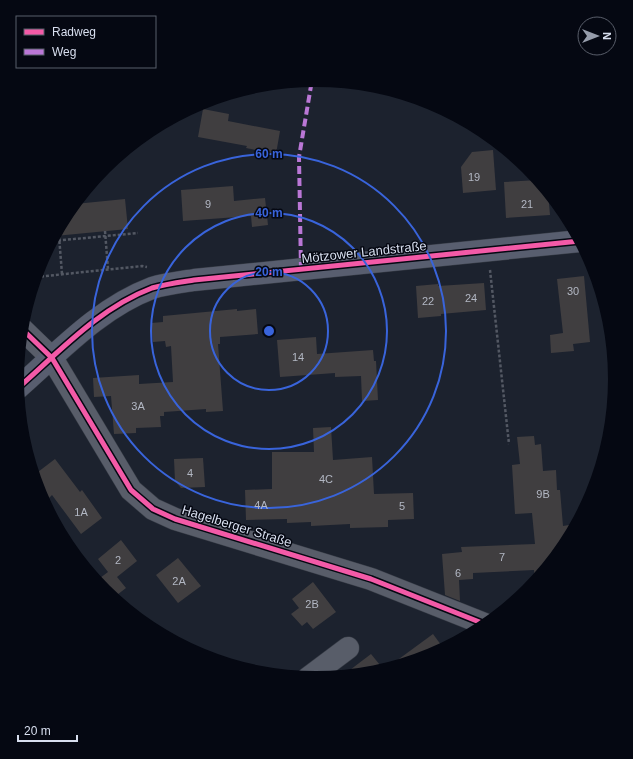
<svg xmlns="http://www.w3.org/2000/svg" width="633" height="759" font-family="Arial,sans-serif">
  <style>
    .building { fill: #403e40 }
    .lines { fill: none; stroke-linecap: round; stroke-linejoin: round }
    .minor-casing { stroke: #383d47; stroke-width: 23 }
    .major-casing { stroke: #383d47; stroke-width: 23 }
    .path { stroke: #535863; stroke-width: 2.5; stroke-dasharray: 3 2; stroke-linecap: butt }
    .minor { stroke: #585d69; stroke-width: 22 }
    .major { stroke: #585e6f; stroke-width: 22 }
    .quiet { stroke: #ba77d6; stroke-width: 4; stroke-dasharray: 8 4; stroke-linecap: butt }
    .cycleway-casing { stroke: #050812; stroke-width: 8 }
    .cycleway { stroke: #f35aa7; stroke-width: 5 }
    .ring { fill: none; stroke: #3964db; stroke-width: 2 }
    .labels { text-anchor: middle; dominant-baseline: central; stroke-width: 3; stroke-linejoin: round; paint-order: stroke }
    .number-label { font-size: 11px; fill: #b2b7c3 }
    .street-label { font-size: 13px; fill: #d8dfef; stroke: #050812 }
    .centre { fill: #3964db; stroke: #050812; stroke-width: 2 }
    .ring-label { font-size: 12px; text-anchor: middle; font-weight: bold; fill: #3964db; stroke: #050812; stroke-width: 3; stroke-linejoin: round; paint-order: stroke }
  </style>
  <rect width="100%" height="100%" fill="#1c222e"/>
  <g class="building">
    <polygon points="203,109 229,114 228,121 280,131 276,154 246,148 247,146 198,137"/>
    <polygon points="493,150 496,190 463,193 461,167 472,152"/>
    <polygon points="538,180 548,192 550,215 506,218 504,182"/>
    <polygon points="233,186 234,201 265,198 268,225 252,227 251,216 183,221 181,190"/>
    <polygon points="125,199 128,229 55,236 68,213 75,204"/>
    <polygon points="584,276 590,342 573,344 574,351 551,353 550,335 563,333 557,279"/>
    <polygon points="484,283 486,310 441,314 441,316 418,318 416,286 438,284 438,286"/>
    <polygon points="237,309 237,311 256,309 258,334 220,337 220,344 218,344 223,411 206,412 206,409 164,412 164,416 160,416 161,427 136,428 136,433 114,434 111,396 94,397 93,378 139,375 139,384 173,382 171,346 166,347 165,341 153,342 151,323 163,322 163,316"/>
    <polygon points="316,337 317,354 373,350 374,361 376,361 378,400 362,401 361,376 335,377 335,373 280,377 277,340"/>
    <polygon points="331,427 333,460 372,457 374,494 413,493 414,519 388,520 388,527 350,528 350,524 311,526 311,522 287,523 287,519 246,520 245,490 272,489 272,452 314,452 313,428"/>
    <polygon points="534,436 535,445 541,444 543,471 556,470 557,490 560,490 563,526 569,525 570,537 565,546 535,583 534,570 473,573 473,579 459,580 460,601 445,595 442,554 462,552 461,547 535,544 532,513 515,514 512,465 520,464 517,437"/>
    <polygon points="203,458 205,487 181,488 175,481 174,459"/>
    <polygon points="55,459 80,492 82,490 102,518 81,534 52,495 49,498 36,480 34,475"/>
    <polygon points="121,540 137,561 117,577 126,588 113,598 105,591 96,581 108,572 98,559"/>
    <polygon points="178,558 201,586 178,603 156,575"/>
    <polygon points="313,582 336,612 313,629 307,622 302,626 291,614 299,608 292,599"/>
    <polygon points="433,634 444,649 431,656 389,669 388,667"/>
    <polygon points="371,654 384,670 375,673 342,676"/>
  </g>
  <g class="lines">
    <g class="minor-casing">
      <g id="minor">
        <polyline points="22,329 52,358 131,490 153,509 175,519 371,579 487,625"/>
        <polyline points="308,678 348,648"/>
      </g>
    </g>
    <g class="major-casing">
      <path id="major" d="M18,388C59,352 99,308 152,288C165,284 181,282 194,280L580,241"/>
    </g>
    <g class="path">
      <polyline points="105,231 108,269"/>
      <polyline points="59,236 62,274"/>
      <polyline points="53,241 138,233"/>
      <polyline points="490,270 509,444"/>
      <polyline points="36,277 142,266 147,267"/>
    </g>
    <use href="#minor" class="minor"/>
    <use href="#major" class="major"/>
    <polyline class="quiet" points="301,270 299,157 312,80"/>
    <g class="cycleway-casing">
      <g id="cycleway">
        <polyline points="22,329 52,358 131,490 153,509 175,519 371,579 487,625"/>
        <path d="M18,388C59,352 99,308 152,288C165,284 181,282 194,280L580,241"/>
      </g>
    </g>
    <use href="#cycleway" class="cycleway"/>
  </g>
  <g class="ring">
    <circle cx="269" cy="331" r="59"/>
    <circle cx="269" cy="331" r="118"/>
    <circle cx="269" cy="331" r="177"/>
  </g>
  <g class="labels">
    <g class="number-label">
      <text x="474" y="177">19</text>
      <text x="208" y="204">9</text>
      <text x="527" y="204">21</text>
      <text x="573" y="291">30</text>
      <text x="471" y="298">24</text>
      <text x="428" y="301">22</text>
      <text x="298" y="357">14</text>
      <text x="138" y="406">3A</text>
      <text x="190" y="473">4</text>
      <text x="326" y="479">4C</text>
      <text x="543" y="494">9B</text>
      <text x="261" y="505">4A</text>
      <text x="402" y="506">5</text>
      <text x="81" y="512">1A</text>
      <text x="502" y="557">7</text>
      <text x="118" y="560">2</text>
      <text x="458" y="573">6</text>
      <text x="179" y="581">2A</text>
      <text x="312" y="604">2B</text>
    </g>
    <g class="street-label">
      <text transform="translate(364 252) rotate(-6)">Mötzower Landstraße</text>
      <text transform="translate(237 526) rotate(17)">Hagelberger Straße</text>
    </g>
  </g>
  <path d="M0 0H633V759H0ZM24 379a292 292 0 1 1 584 0a292 292 0 1 1-584 0Z" fill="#050812" fill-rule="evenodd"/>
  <circle cx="269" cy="331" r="6" class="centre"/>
  <g class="ring-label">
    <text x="269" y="158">60 m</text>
    <text x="269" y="217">40 m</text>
    <text x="269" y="276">20 m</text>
  </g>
  <rect x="16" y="16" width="140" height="52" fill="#050812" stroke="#595e6a"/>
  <rect x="24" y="29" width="20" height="6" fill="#f35aa7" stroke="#595e6a"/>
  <text x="52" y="36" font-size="12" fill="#d8dfef">Radweg</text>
  <rect x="24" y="49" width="20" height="6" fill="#ba77d6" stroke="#595e6a"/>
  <text x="52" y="56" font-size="12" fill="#d8dfef">Weg</text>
  <g transform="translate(597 36) rotate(90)"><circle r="19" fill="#050812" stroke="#595e6a"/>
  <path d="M0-3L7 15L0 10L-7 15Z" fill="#969dab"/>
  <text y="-6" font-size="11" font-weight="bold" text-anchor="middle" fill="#d8dfef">N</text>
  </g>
  <path d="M18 735v6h59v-6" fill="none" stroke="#d8dfef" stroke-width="2"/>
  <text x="24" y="735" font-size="12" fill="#d8dfef" stroke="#050812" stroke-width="3" paint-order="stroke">20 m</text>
</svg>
